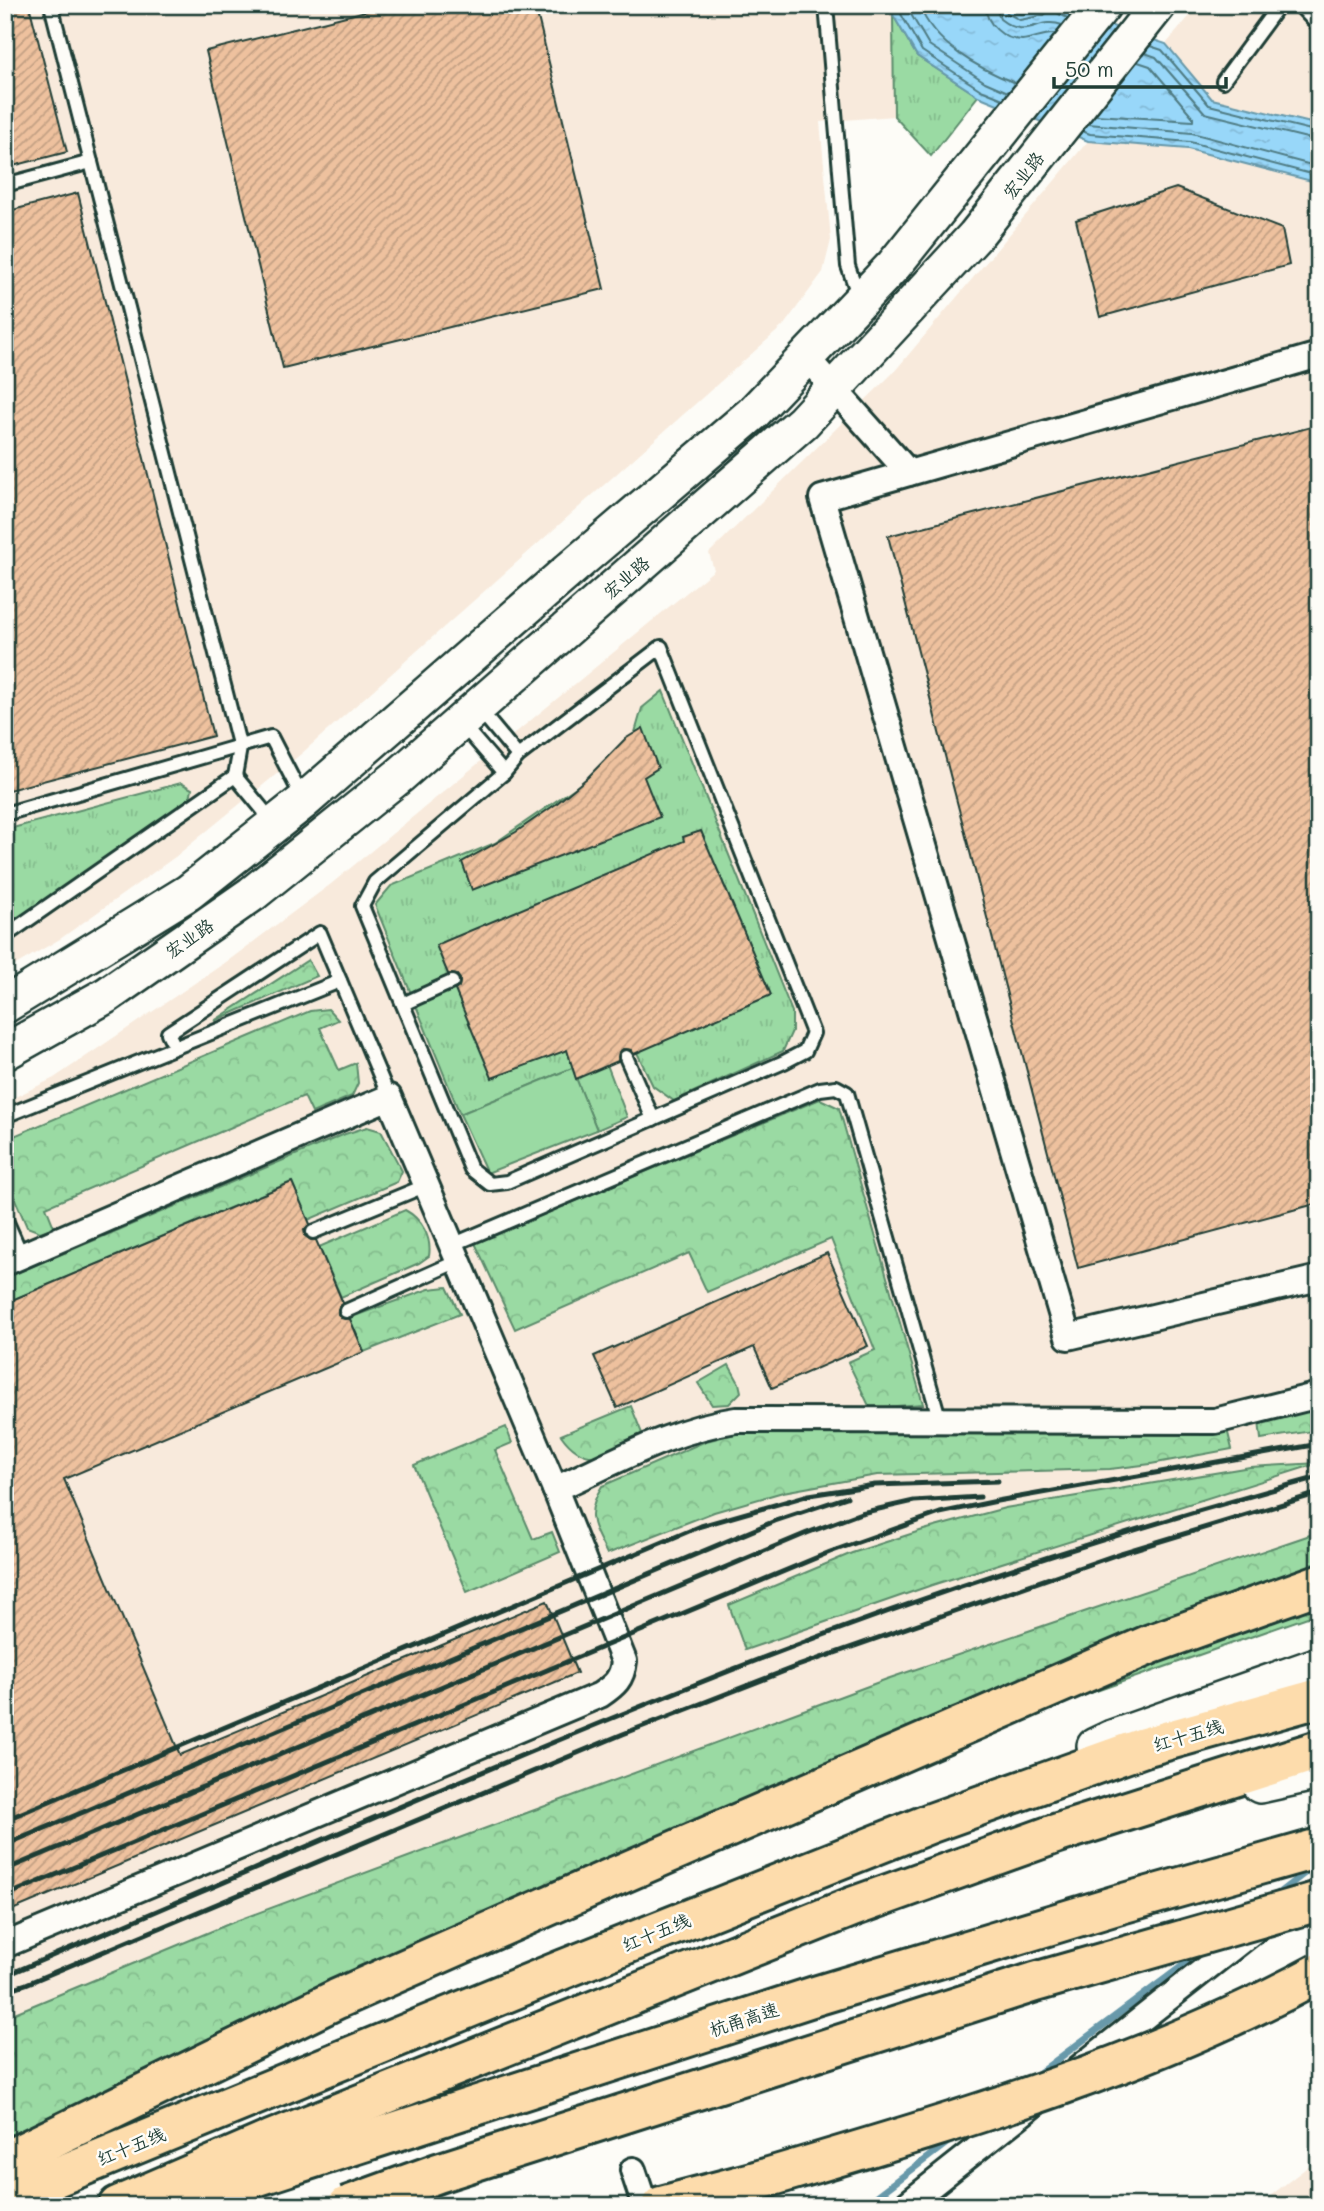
<svg xmlns="http://www.w3.org/2000/svg" width="1324" height="2211" font-family="Mali,'LXGW WenKai TC',sans-serif">
  <style>
    .built { fill: #f8eadc }
    .grass { fill: url(#grass-tufts); stroke: #5c8c6c; stroke-width: 2 }
    .forest { fill: url(#forest-crowns); stroke: #5c8c6c; stroke-width: 2 }
    .green { fill: #9adaa3; stroke: #5c8c6c; stroke-width: 2 }
    .water { fill: url(#water-ripples); stroke: #6899aa; stroke-width: 2 }
    .lines { fill: none; stroke-linecap: round; stroke-linejoin: round }
    .shore { stroke: #4f7b83; stroke-width: 2 }
    .stream { stroke: #6899aa; stroke-width: 7 }
    .building { fill: url(#building-hatch); stroke: #1f3d34; stroke-width: 2 }
    .lane-casing { stroke: #1f3d34; stroke-width: 18 }
    .street-casing { stroke: #1f3d34; stroke-width: 30 }
    .secondary-casing { stroke: #1f3d34; stroke-width: 40 }
    .primary-casing { stroke: #1f3d34; stroke-width: 44 }
    .highway-casing { stroke: #1f3d34; stroke-width: 44 }
    .lane { stroke: #fdfcf7; stroke-width: 12 }
    .street { stroke: #fdfcf7; stroke-width: 24 }
    .secondary { stroke: #fdfcf7; stroke-width: 35 }
    .primary { stroke: #fddcac; stroke-width: 38 }
    .highway { stroke: #fddcac; stroke-width: 38 }
    .rail { stroke: #1f3d34; stroke-width: 5 }
    .highway-bridge-casing { stroke: #1f3d34; stroke-width: 44; stroke-linecap: butt }
    .highway-bridge { stroke: #fddcac; stroke-width: 38 }
    .labels { text-anchor: middle; dominant-baseline: central; stroke-width: 5; stroke-linejoin: round; paint-order: stroke }
    .street-label { font-size: 18px; fill: #1f3d34; stroke: #fdfcf7 }
  </style>
  <defs>
    <pattern id="grass-tufts" width="24" height="20" patternUnits="userSpaceOnUse" patternTransform="scale(1.75)"><rect width="24" height="20" fill="#9adaa3"/><path d="M3 7l-1-3M5 7V3M7 7l1-3M15 17l-1-3M17 17v-4M19 17l1-3" fill="none" stroke="#84bc8d"/></pattern>
    <pattern id="forest-crowns" width="20" height="18" patternUnits="userSpaceOnUse" patternTransform="scale(1.75)"><rect width="20" height="18" fill="#9adaa3"/><path d="M2 6a3 3 0 1 1 6 0M12 15a3 3 0 1 1 6 0" fill="none" stroke="#84bc8d"/></pattern>
    <pattern id="water-ripples" width="26" height="14" patternUnits="userSpaceOnUse" patternTransform="scale(1.75)"><rect width="26" height="14" fill="#98d7f9"/><path d="M2 4q2-2 4 0t4 0M15 11q2-2 4 0t4 0" fill="none" stroke="#83b9d6"/></pattern>
    <pattern id="building-hatch" width="6" height="6" patternUnits="userSpaceOnUse" patternTransform="scale(1.75)"><rect width="6" height="6" fill="#eec19e"/><path d="M-1 1l2-2M0 6l6-6M5 7l2-2" fill="none" stroke="#c09e82"/></pattern>
  </defs>
  <rect width="100%" height="100%" fill="#fdfcf7"/>
  <filter id="ink" filterUnits="userSpaceOnUse"><feTurbulence type="fractalNoise" baseFrequency=".0143" numOctaves="2"/><feDisplacementMap in="SourceGraphic" scale="14" xChannelSelector="R" yChannelSelector="G"/><feConvolveMatrix kernelMatrix="1 2 1 2 8 2 1 2 1" color-interpolation-filters="sRGB"/></filter>
  <g filter="url(#ink)">
    <g class="built">
      <polygon points="5,5 893,5 894,116 820,122 831,240 823,272 784,325 301,754 175,857 60,939 5,971"/>
      <polygon points="1199,5 1319,5 1319,125 1212,99 1166,44"/>
      <polygon points="1088,141 1175,145 1319,183 1319,1532 887,1679 236,1921 5,2017 5,1102 54,1078 229,960 331,884 714,570 709,553 894,372"/>
      <polygon points="1319,2158 1319,2206 1257,2206"/>
    </g>
    <g class="grass">
      <polygon points="893,15 917,56 978,96 931,156 894,116"/>
      <polygon points="663,691 792,1012 792,1031 783,1051 674,1101 653,1086 631,1040 603,1054 627,1117 597,1130 572,1068 460,1114 375,905 391,886 495,843 630,750 642,708"/>
      <polygon points="181,783 192,789 189,803 5,927 5,830"/>
    </g>
    <g class="forest">
      <polygon points="308,960 317,976 214,1021"/>
      <polygon points="328,1009 338,1020 320,1028 339,1070 356,1063 358,1083 352,1096 312,1113 304,1096 46,1207 54,1227 40,1232 27,1227 5,1176 5,1141 9,1138 310,1011"/>
      <polygon points="820,1099 839,1108 923,1404 870,1408 848,1362 875,1350 831,1239 707,1292 689,1253 515,1329 475,1243"/>
      <polygon points="367,1127 381,1131 402,1171 397,1182 308,1220 291,1182 5,1303 5,1278 345,1134"/>
      <path d="M405,1210C422,1219 432,1238 429,1256L419,1263L341,1297L319,1247Z"/>
      <polygon points="447,1287 460,1314 364,1352 349,1318 429,1289"/>
      <polygon points="729,1365 739,1383 741,1392 729,1404 712,1405 698,1383"/>
      <polygon points="1319,1405 1319,1430 1261,1439 1259,1421"/>
      <path d="M631,1406L645,1441C612,1454 586,1471 561,1435Z"/>
      <polygon points="506,1427 512,1443 495,1450 533,1539 552,1532 560,1552 467,1592 414,1465"/>
      <path d="M1227,1429L1232,1449L1151,1464L1110,1469L877,1475L783,1492L714,1512L607,1554C593,1526 584,1515 602,1486L706,1441L742,1432Z"/>
      <polygon points="1319,1463 932,1585 745,1650 729,1605 852,1553 920,1531 1005,1508 1250,1467"/>
      <polygon points="1319,1532 1319,1613 982,1731 144,2085 5,2137 5,2017 236,1921 887,1679"/>
    </g>
    <polygon class="green" points="572,1068 597,1130 487,1173 460,1114"/>
    <polygon class="water" points="893,5 1006,5 1021,14 1053,6 1166,44 1212,99 1319,125 1319,183 1188,149 1088,141 978,96 917,56 893,15"/>
    <g class="lines">
      <g class="shore">
        <polyline points="900,5 901,14 922,51 981,90 1003,99"/>
        <polyline points="908,5 909,11 929,45 985,82 1008,92"/>
        <path d="M919,5C934,45 978,68 1015,83"/>
        <path d="M985,5C986,24 1003,40 1022,40C1034,39 1044,33 1055,34"/>
        <path d="M995,5L1000,19C1028,41 1037,16 1062,25"/>
        <polyline points="1004,5 1007,13 1020,20 1044,15 1052,8 1059,14 1068,18"/>
        <polyline points="1150,46 1162,50 1209,105 1319,132"/>
        <polyline points="1145,53 1156,57 1205,113 1319,141"/>
        <polyline points="1095,115 1193,121 1193,117 1150,66 1138,62"/>
        <polyline points="1088,124 1192,133 1319,167"/>
        <polyline points="1082,131 1090,134 1190,142 1319,176"/>
      </g>
      <g class="stream">
        <polyline points="1275,1896 1315,1865"/>
        <polyline points="1034,2077 1201,1952"/>
        <polyline points="864,2206 952,2139"/>
      </g>
    </g>
    <g class="building">
      <polygon points="5,5 29,5 67,152 5,168"/>
      <polygon points="390,5 535,5 604,289 283,368 206,51"/>
      <polygon points="1176,188 1282,229 1289,265 1100,317 1076,220"/>
      <polygon points="78,193 213,736 5,791 5,212"/>
      <polygon points="1319,425 1319,1203 1078,1268 888,536"/>
      <polygon points="643,728 658,768 644,777 660,817 472,890 462,862 516,832 556,804 588,777 625,739"/>
      <polygon points="701,831 771,995 634,1054 631,1050 623,1049 619,1052 618,1061 576,1079 567,1050 492,1078 455,990 459,987 460,979 457,975 448,974 436,945 684,841 683,837"/>
      <polygon points="292,1182 310,1224 304,1230 305,1236 311,1240 316,1240 343,1303 339,1306 338,1314 341,1318 350,1319 364,1352 64,1479 180,1755 547,1601 577,1673 5,1913 5,1303"/>
      <polygon points="827,1253 868,1346 772,1388 754,1347 617,1408 594,1356"/>
    </g>
    <g class="lines">
      <g class="lane-casing">
        <g id="lane">
          <polyline points="826,5 848,266 859,297"/>
          <polyline points="1299,5 1319,26"/>
          <polyline points="1223,81 1279,5"/>
          <polyline points="5,185 91,162"/>
          <polygon points="661,647 813,1033 805,1051 784,1062 507,1182 490,1184 471,1169 362,906 375,882 504,773 518,756"/>
          <polyline points="478,708 518,756"/>
          <polyline points="461,723 504,773"/>
          <polyline points="235,776 273,822"/>
          <polyline points="5,814 271,737 303,799"/>
          <polyline points="5,936 235,776 240,748 51,5"/>
          <polyline points="403,1004 452,982"/>
          <polyline points="175,1047 168,1033 320,933 389,1097"/>
          <polyline points="626,1057 653,1119"/>
          <polyline points="5,1116 340,981"/>
          <polyline points="5,1218 22,1256"/>
          <polyline points="313,1232 427,1185"/>
          <polyline points="452,1245 820,1089 836,1087 847,1093 940,1421"/>
          <polyline points="346,1311 458,1261"/>
        </g>
      </g>
      <g class="street-casing">
        <g id="street">
          <polyline points="1319,355 822,498 1068,1337 1319,1278"/>
          <polyline points="806,357 909,473"/>
          <path d="M5,1263L389,1097L555,1489L624,1661C622,1679 615,1685 600,1695L5,1945"/>
          <path d="M555,1489C613,1463 673,1429 736,1420L1215,1421L1319,1395"/>
          <polyline points="1078,2069 1261,1925"/>
          <polyline points="633,2170 645,2206"/>
          <polyline points="905,2206 1035,2103"/>
        </g>
      </g>
      <g class="secondary-casing">
        <g id="secondary">
          <polyline points="5,1005 189,892 304,801 582,559 752,414 894,265 1103,5"/>
          <polyline points="5,1052 107,995 252,894 399,776 803,422 975,236 1158,5"/>
          <polyline points="1095,1746 1112,1738 1319,1665"/>
          <polyline points="1260,1785 1319,1772"/>
        </g>
      </g>
      <g class="primary-casing">
        <g id="primary">
          <polyline points="5,2198 564,1969 931,1823 1144,1747 1319,1698"/>
          <polyline points="118,2206 271,2140 852,1907 1055,1834 1319,1750"/>
        </g>
      </g>
      <g class="highway-casing">
        <g id="highway">
          <polyline points="5,2161 337,1999 607,1880 1151,1644 1319,1584"/>
          <polyline points="175,2206 243,2181 815,1996 1117,1905 1319,1848"/>
          <polyline points="661,2206 756,2181"/>
        </g>
      </g>
      <use href="#lane" class="lane"/>
      <use href="#street" class="street"/>
      <use href="#secondary" class="secondary"/>
      <use href="#primary" class="primary"/>
      <use href="#highway" class="highway"/>
      <g class="rail">
        <polyline points="5,1820 701,1526 809,1495 875,1485 998,1481"/>
        <polyline points="5,1845 775,1521 847,1497"/>
        <polyline points="5,1870 807,1533 861,1513 914,1501 980,1497"/>
        <polyline points="5,1896 830,1552 940,1513 997,1501 1319,1444"/>
        <path d="M5,1976C233,1879 459,1779 689,1687C894,1604 1105,1535 1319,1477"/>
        <polyline points="5,1991 26,1984 623,1734 795,1667 1121,1553 1319,1493"/>
      </g>
      <g class="highway-bridge-casing">
        <g id="highway-bridge">
          <path d="M756,2181C947,2124 1142,2069 1319,1973"/>
          <polyline points="347,2206 438,2173 1035,1982 1319,1901"/>
        </g>
      </g>
      <use href="#highway-bridge" class="highway-bridge"/>
    </g>
  </g>
  <g class="labels">
    <g class="street-label">
      <text transform="translate(1023 175) rotate(-52)">宏业路</text>
      <text transform="translate(626 577) rotate(-41)">宏业路</text>
      <text transform="translate(189 938) rotate(-35)">宏业路</text>
      <text transform="translate(1188 1735) rotate(-16)">红十五线</text>
      <text transform="translate(656 1932) rotate(-22)">红十五线</text>
      <text transform="translate(744 2019) rotate(-18)">杭甬高速</text>
      <text transform="translate(131 2146) rotate(-22)">红十五线</text>
    </g>
  </g>
  <rect width="1324" height="2211" fill="none" stroke="#fdfcf7" stroke-width="28"/>
  <rect x="14" y="14" width="1296" height="2183" fill="none" stroke="#1f3d34" stroke-width="2.5" filter="url(#ink)"/>
  <path d="M1054 77v10h172v-10" fill="none" stroke="#1f3d34" stroke-width="3.5"/>
  <text x="1065" y="77" font-size="21" fill="#1f3d34" stroke="#fdfcf7" stroke-width="5" paint-order="stroke">50 m</text>
</svg>
